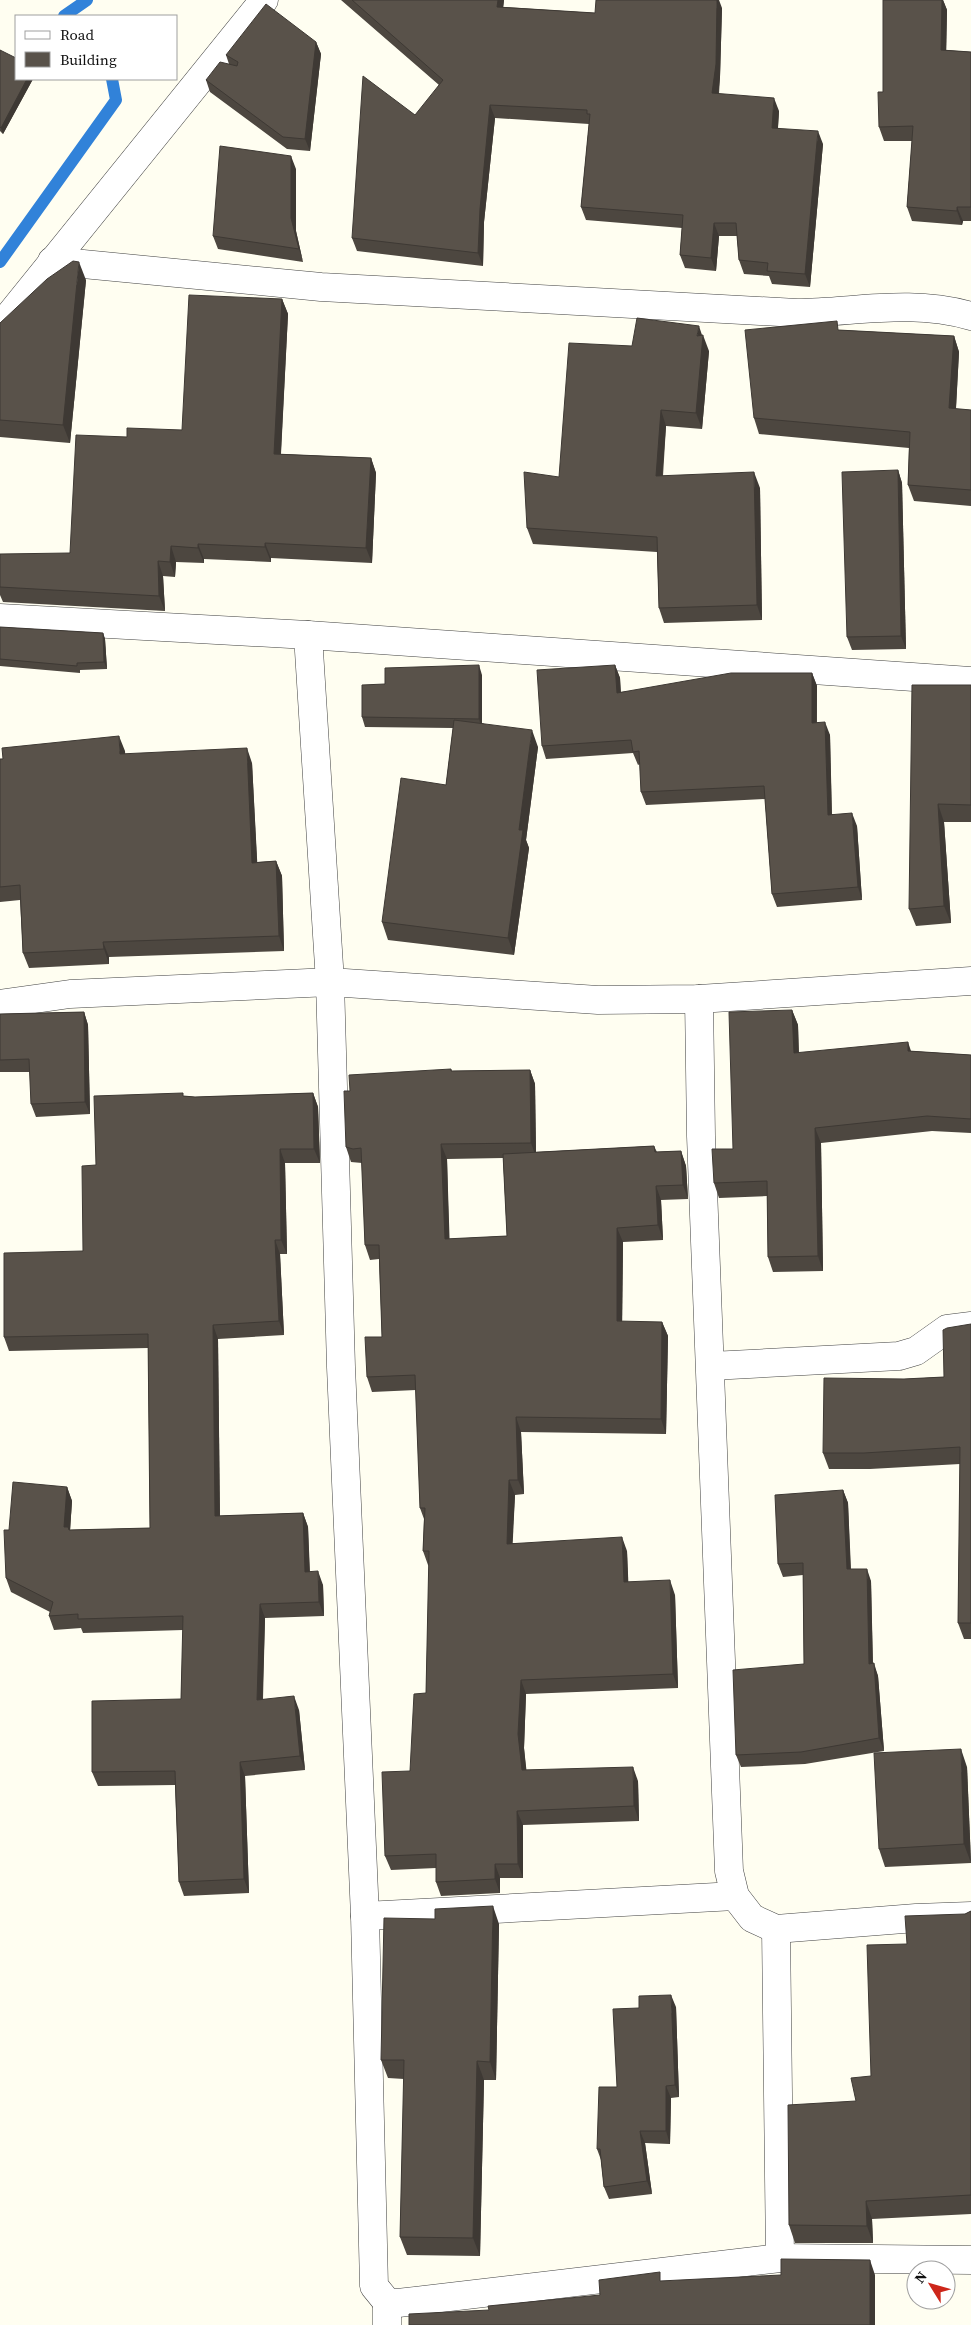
<svg xmlns="http://www.w3.org/2000/svg" width="971" height="2325" font-family="'Source Serif 4',serif">
  <style>
    .lines { fill: none; stroke-linecap: round; stroke-linejoin: round }
    .stream { stroke: #3182d9; stroke-width: 12 }
    .street-casing { stroke: #424242; stroke-width: 29 }
    .street { stroke: #fff; stroke-width: 28 }
    .wall { fill: #4d4740; fill-rule: evenodd }
    .shaded-wall { fill: #3e3934 }
    .building { fill: #59524a; stroke: #3e3934 }
  </style>
  <rect width="100%" height="100%" fill="#fffef1"/>
  <g class="lines">
    <g class="stream">
      <polyline points="64,16 87,0"/>
      <polyline points="0,262 116,100 112,79"/>
    </g>
    <g class="street-casing">
      <g id="street">
        <path d="M52,261L321,287L797,313C858,312 910,299 971,316"/>
        <polyline points="0,327 264,0"/>
        <polyline points="0,618 308,635 971,681"/>
        <polyline points="308,635 330,982 341,1367 365,1916 374,2286 387,2302 398,2303 780,2258 971,2260"/>
        <polyline points="699,999 701,1136 729,1871 735,1896 752,1918 776,1929 916,1918 971,1916"/>
        <polyline points="0,1004 70,994 330,982 598,1000 699,999 971,981"/>
        <polyline points="711,1366 899,1356 916,1351 947,1329 971,1326"/>
        <polyline points="365,1916 735,1896"/>
        <polyline points="776,1929 780,2258"/>
        <polyline points="387,2302 387,2325"/>
      </g>
    </g>
    <use href="#street" class="street"/>
  </g>
  <g class="wall">
    <polygon points="341,0 504,0 503,7 595,13 722,8 720,77 719,94 779,111 778,128 823,144 810,287 772,284 769,276 744,274 739,260 737,236 719,236 716,271 685,268 680,255 682,228 586,220 581,207 589,124 495,118 484,222 483,266 357,251 352,238 439,85"/>
    <polygon points="883,0 943,0 947,10 946,50 971,52 971,221 963,221 962,225 912,221 907,207 912,141 884,141 879,127 883,92"/>
    <polygon points="316,42 321,54 310,151 287,149 210,92 206,80 229,64 226,55"/>
    <polygon points="0,50 16,79 33,79 3,134 0,131"/>
    <polygon points="296,169 296,231 303,262 218,249 213,236"/>
    <polygon points="86,280 70,443 0,437 0,323"/>
    <polygon points="282,299 288,314 281,454 371,458 376,473 372,563 271,558 271,562 204,559 204,563 176,562 175,577 163,576 165,611 3,602 0,595 0,587 70,553 182,430"/>
    <polygon points="840,330 954,336 959,352 956,409 971,410 971,506 914,501 908,485 909,448 759,434 754,418"/>
    <polygon points="632,346 709,351 702,429 666,426 663,476 760,488 762,620 664,623 659,608 657,552 533,544 527,528 559,477"/>
    <polygon points="898,470 902,483 906,649 852,650 847,637"/>
    <polygon points="0,627 103,633 105,639 107,669 80,670 80,673 0,666"/>
    <polygon points="615,665 620,678 621,692 812,673 817,686 817,723 830,735 832,814 857,826 862,900 777,907 772,894 765,799 646,805 641,792 640,764 638,765 633,753 546,759 542,746"/>
    <polygon points="482,675 482,723 538,747 526,840 529,848 514,955 388,940 382,922 446,785 453,728 365,727 362,717 385,684"/>
    <polygon points="971,685 971,822 944,822 951,923 916,926 909,909"/>
    <polygon points="125,751 125,754 252,763 257,862 276,861 282,876 284,951 109,957 109,964 29,968 23,953 20,900 0,902 0,759"/>
    <polygon points="792,1010 798,1025 799,1053 911,1051 971,1055 971,1133 932,1131 821,1143 823,1271 773,1272 768,1257 767,1196 719,1198 714,1183 733,1149"/>
    <polygon points="84,1012 88,1025 90,1114 36,1117 31,1104 30,1072 0,1072 0,1014"/>
    <path d="M451,1069L452,1071L530,1070L535,1084L536,1152L654,1146L657,1152L681,1151L686,1166L688,1199L661,1200L663,1240L623,1242L622,1322H662L668,1336L666,1434L521,1432L524,1494L515,1495L512,1543L627,1551L628,1582L675,1595L678,1688L526,1694L524,1748L526,1770L638,1781L639,1821L523,1825V1878H500V1893L441,1896L436,1882V1868L391,1870L385,1856L410,1771L426,1693L429,1566L428,1565L423,1551L424,1519L420,1508L416,1390L372,1392L367,1377L382,1337L379,1259L370,1260L365,1245L362,1163L351,1162L346,1147L350,1091ZM503,1158L507,1236L449,1239L447,1159Z"/>
    <polygon points="313,1093 318,1107 320,1163 285,1163 287,1254 280,1254 284,1335 218,1339 220,1516 303,1513 308,1527 310,1572 323,1585 324,1616 265,1618 263,1699 299,1710 305,1770 245,1776 249,1893 184,1896 179,1882 175,1785 98,1786 92,1772 181,1699 183,1630 83,1633 81,1628 54,1630 49,1616 50,1612 11,1592 6,1578 9,1530 67,1487 72,1501 70,1530 150,1528 148,1348 9,1351 4,1337 83,1251 96,1165 184,1096 195,1097"/>
    <polygon points="971,1324 971,1639 964,1639 958,1623 960,1464 870,1469 829,1469 823,1453 904,1379 944,1377"/>
    <polygon points="843,1490 848,1503 851,1569 871,1581 873,1663 878,1676 884,1751 805,1764 741,1767 736,1755 804,1664 803,1575 783,1577 778,1564"/>
    <polygon points="967,1767 971,1863 885,1867 879,1849"/>
    <polygon points="971,1911 971,2214 872,2219 873,2243 795,2243 789,2225 856,2101 871,2076 907,1944"/>
    <polygon points="499,1924 496,2080 484,2080 480,2256 407,2255 400,2237 404,2079 388,2078 381,2060"/>
    <polygon points="676,2007 679,2097 671,2098 670,2144 645,2143 652,2194 609,2199 604,2187 601,2160 597,2149 617,2087"/>
  </g>
  <g class="shaded-wall">
    <polygon points="498,0 504,0 502,20 497,7"/>
    <polygon points="717,0 719,0 722,8 720,77 717,106 712,93"/>
    <polygon points="942,0 943,0 947,10 946,64 941,50"/>
    <polygon points="316,42 321,54 310,151 305,139"/>
    <polygon points="27,79 33,79 3,134 1,128"/>
    <polygon points="774,98 779,111 777,141 772,128"/>
    <polygon points="490,105 495,118 484,222 483,266 478,253 480,209"/>
    <polygon points="818,131 823,144 810,287 805,274"/>
    <polygon points="291,156 296,169 296,231 303,262 299,249 291,218"/>
    <polygon points="957,207 963,221 962,225 957,211"/>
    <polygon points="714,223 719,236 716,271 711,258"/>
    <polygon points="79,262 86,280 70,443 63,425"/>
    <polygon points="282,299 288,314 280,469 274,454"/>
    <polygon points="699,326 703,338 703,335 709,351 702,429 696,413 697,336"/>
    <polygon points="954,336 959,352 955,424 949,408"/>
    <polygon points="661,410 666,426 661,491 656,476"/>
    <polygon points="371,458 376,473 372,563 366,548"/>
    <polygon points="898,470 902,483 906,649 901,636"/>
    <polygon points="754,472 760,488 762,620 757,605"/>
    <polygon points="265,543 271,558 271,562 265,547"/>
    <polygon points="198,544 204,559 204,563 198,548"/>
    <polygon points="171,546 176,562 175,577 170,562"/>
    <polygon points="158,561 163,576 165,611 159,596"/>
    <polygon points="103,633 105,639 107,669 104,662"/>
    <polygon points="479,665 482,675 482,729 479,719"/>
    <polygon points="615,665 620,678 621,706 617,693"/>
    <polygon points="812,673 817,686 816,736 812,723"/>
    <polygon points="825,722 830,735 832,828 828,815"/>
    <polygon points="532,730 538,747 526,840 529,848 514,955 508,938 519,830"/>
    <polygon points="119,736 125,751 126,769 120,754"/>
    <polygon points="247,748 252,763 258,877 252,863"/>
    <polygon points="938,804 944,822 951,923 944,906"/>
    <polygon points="852,813 857,826 862,900 858,887"/>
    <polygon points="276,861 282,876 284,951 279,936"/>
    <polygon points="103,942 109,957 109,964 104,949"/>
    <polygon points="792,1010 798,1025 799,1068 794,1053"/>
    <polygon points="84,1012 88,1025 90,1114 85,1102"/>
    <polygon points="908,1042 913,1057 908,1051"/>
    <polygon points="530,1070 535,1084 536,1157 531,1143"/>
    <polygon points="313,1093 318,1107 320,1163 314,1149"/>
    <polygon points="815,1128 821,1143 823,1271 818,1256"/>
    <polygon points="441,1144 447,1159 450,1253 445,1239"/>
    <polygon points="280,1149 285,1163 287,1254 281,1240"/>
    <polygon points="681,1151 686,1166 688,1199 683,1185"/>
    <polygon points="656,1186 661,1200 663,1240 658,1225"/>
    <polygon points="617,1228 623,1242 622,1336 617,1321"/>
    <polygon points="275,1240 280,1254 284,1335 279,1321"/>
    <polygon points="662,1322 668,1336 666,1434 661,1419"/>
    <polygon points="213,1325 218,1339 220,1530 215,1516"/>
    <polygon points="516,1417 521,1432 524,1494 518,1480"/>
    <polygon points="509,1480 515,1495 512,1558 507,1544"/>
    <polygon points="67,1487 72,1501 70,1532 64,1527"/>
    <polygon points="843,1490 848,1503 851,1581 847,1569"/>
    <polygon points="303,1513 308,1527 310,1586 305,1572"/>
    <polygon points="622,1537 627,1551 629,1597 624,1582"/>
    <polygon points="867,1569 871,1581 873,1676 869,1664"/>
    <polygon points="318,1571 323,1585 324,1616 319,1602"/>
    <polygon points="670,1580 675,1595 678,1688 673,1674"/>
    <polygon points="260,1604 265,1618 262,1714 257,1700"/>
    <polygon points="874,1663 878,1676 884,1751 879,1738"/>
    <polygon points="521,1680 526,1694 524,1748 528,1784 522,1770 518,1734"/>
    <polygon points="294,1696 299,1710 305,1770 300,1756"/>
    <polygon points="961,1749 967,1767 971,1863 964,1844"/>
    <polygon points="240,1762 245,1776 249,1893 244,1879"/>
    <polygon points="633,1767 638,1781 639,1821 634,1806"/>
    <polygon points="517,1811 523,1825 523,1878 518,1864"/>
    <polygon points="495,1864 500,1878 500,1893 495,1879"/>
    <polygon points="493,1906 499,1924 496,2080 490,2062"/>
    <polygon points="671,1995 676,2007 679,2097 675,2085"/>
    <polygon points="477,2061 484,2080 480,2256 473,2238"/>
    <polygon points="666,2086 671,2098 670,2144 666,2131"/>
    <polygon points="640,2131 645,2143 652,2194 647,2181"/>
    <polygon points="866,2201 872,2219 873,2243 867,2226"/>
    <polygon points="870,2260 875,2275 875,2325 870,2325"/>
  </g>
  <g class="building">
    <polygon points="352,0 498,0 497,7 595,13 596,0 717,0 716,64 712,93 774,98 772,128 818,131 805,274 767,271 768,263 739,260 736,223 714,223 711,258 680,255 683,215 581,207 590,114 587,114 587,110 490,105 480,209 478,253 352,238 363,76 415,115 443,80"/>
    <polygon points="883,0 942,0 941,50 971,52 971,207 957,207 957,211 907,207 913,126 879,127 878,92 883,92"/>
    <polygon points="266,4 316,42 305,139 283,137 206,80 220,62 237,66 238,62 226,55"/>
    <polygon points="0,50 16,58 16,79 27,79 1,128 0,127"/>
    <polygon points="220,146 291,156 291,218 299,249 213,236"/>
    <polygon points="73,261 79,262 63,425 0,420 0,323 47,279"/>
    <polygon points="189,295 282,299 274,454 371,458 366,548 265,543 265,547 198,544 198,548 171,546 170,562 158,561 159,596 0,587 0,554 70,553 76,435 127,437 127,428 182,430"/>
    <polygon points="637,318 699,326 697,336 703,335 696,413 661,410 656,476 754,472 757,605 659,608 657,537 527,528 524,472 559,477 569,343 632,346"/>
    <polygon points="837,321 838,330 954,336 949,408 971,410 971,490 908,485 910,432 754,418 745,330"/>
    <polygon points="898,470 901,636 847,637 842,472"/>
    <polygon points="0,627 103,633 104,662 77,663 77,666 0,659"/>
    <polygon points="479,665 479,719 362,717 362,685 385,684 385,668"/>
    <polygon points="615,665 617,693 731,673 812,673 812,723 825,722 828,815 852,813 858,887 772,894 764,786 641,792 639,751 633,752 631,740 542,746 537,670"/>
    <polygon points="912,685 971,685 971,805 938,804 944,906 909,909"/>
    <polygon points="454,720 532,730 519,830 523,830 508,938 382,922 401,778 446,785"/>
    <polygon points="119,736 120,754 247,748 252,863 276,861 279,936 103,942 104,949 23,953 20,885 0,887 0,759 3,759 2,748"/>
    <polygon points="792,1010 794,1053 908,1042 908,1051 971,1055 971,1119 927,1116 815,1128 818,1256 768,1257 767,1181 714,1183 712,1149 733,1149 729,1012"/>
    <polygon points="84,1012 85,1102 31,1104 29,1059 0,1060 0,1014"/>
    <polygon points="451,1069 451,1071 530,1070 531,1143 441,1144 445,1239 507,1236 503,1154 654,1146 655,1152 681,1151 683,1185 656,1186 658,1225 617,1228 617,1321 662,1322 661,1419 516,1417 518,1480 509,1480 507,1544 622,1537 624,1582 670,1580 673,1674 521,1680 518,1734 522,1770 633,1767 634,1806 517,1811 518,1864 495,1864 495,1879 436,1882 436,1854 385,1856 382,1772 410,1771 414,1694 426,1693 429,1551 423,1551 425,1508 420,1508 415,1375 367,1377 365,1337 382,1337 379,1245 365,1245 361,1148 353,1149 346,1147 344,1091 350,1091 349,1075"/>
    <polygon points="183,1093 183,1096 195,1097 313,1093 314,1149 280,1149 281,1240 275,1240 279,1321 213,1325 215,1516 303,1513 305,1572 318,1571 319,1602 260,1604 257,1700 294,1696 300,1756 240,1762 244,1879 179,1882 175,1771 92,1772 92,1701 181,1699 183,1616 78,1619 78,1614 49,1616 53,1602 6,1578 4,1530 9,1530 13,1482 67,1487 64,1527 68,1527 69,1530 150,1528 148,1334 4,1337 4,1253 83,1251 82,1166 96,1165 94,1096"/>
    <polygon points="971,1324 971,1623 958,1623 960,1447 864,1453 823,1453 824,1378 904,1379 944,1377 943,1330 947,1328"/>
    <polygon points="843,1490 847,1569 867,1569 869,1664 874,1663 879,1738 801,1752 736,1755 733,1670 804,1664 803,1563 778,1564 775,1495"/>
    <polygon points="961,1749 964,1844 879,1849 874,1753"/>
    <polygon points="493,1906 490,2062 477,2061 473,2238 400,2237 404,2060 381,2060 384,1918 435,1919 435,1909"/>
    <polygon points="971,1911 971,2195 866,2201 867,2226 789,2225 788,2105 856,2101 851,2078 871,2076 867,1945 907,1944 905,1916 965,1914"/>
    <polygon points="671,1995 675,2085 666,2086 666,2131 640,2131 647,2181 604,2187 600,2149 597,2149 599,2087 617,2087 613,2009 639,2008 639,1996"/>
    <polygon points="781,2259 870,2260 870,2325 409,2325 409,2314 489,2310 488,2306 600,2295 599,2280 660,2272 660,2281 781,2275"/>
  </g>
  <rect x="15" y="15" width="162" height="65" fill="#ffffff" stroke="#9f9f9f"/>
  <rect x="25" y="31" width="25" height="8" fill="#ffffff" stroke="#9f9f9f"/>
  <text x="60" y="40" font-size="15" fill="#0f0f0f">Road</text>
  <rect x="25" y="52" width="25" height="15" fill="#59524a" stroke="#9f9f9f"/>
  <text x="60" y="65" font-size="15" fill="#0f0f0f">Building</text>
  <g transform="translate(931 2285) rotate(307)"><circle r="24" fill="#ffffff" stroke="#9f9f9f"/>
  <path d="M0-4L9 19L0 12L-9 19Z" fill="#cd261a"/>
  <text y="-8" font-size="14" font-weight="bold" text-anchor="middle" fill="#0f0f0f">N</text>
  </g>
</svg>
